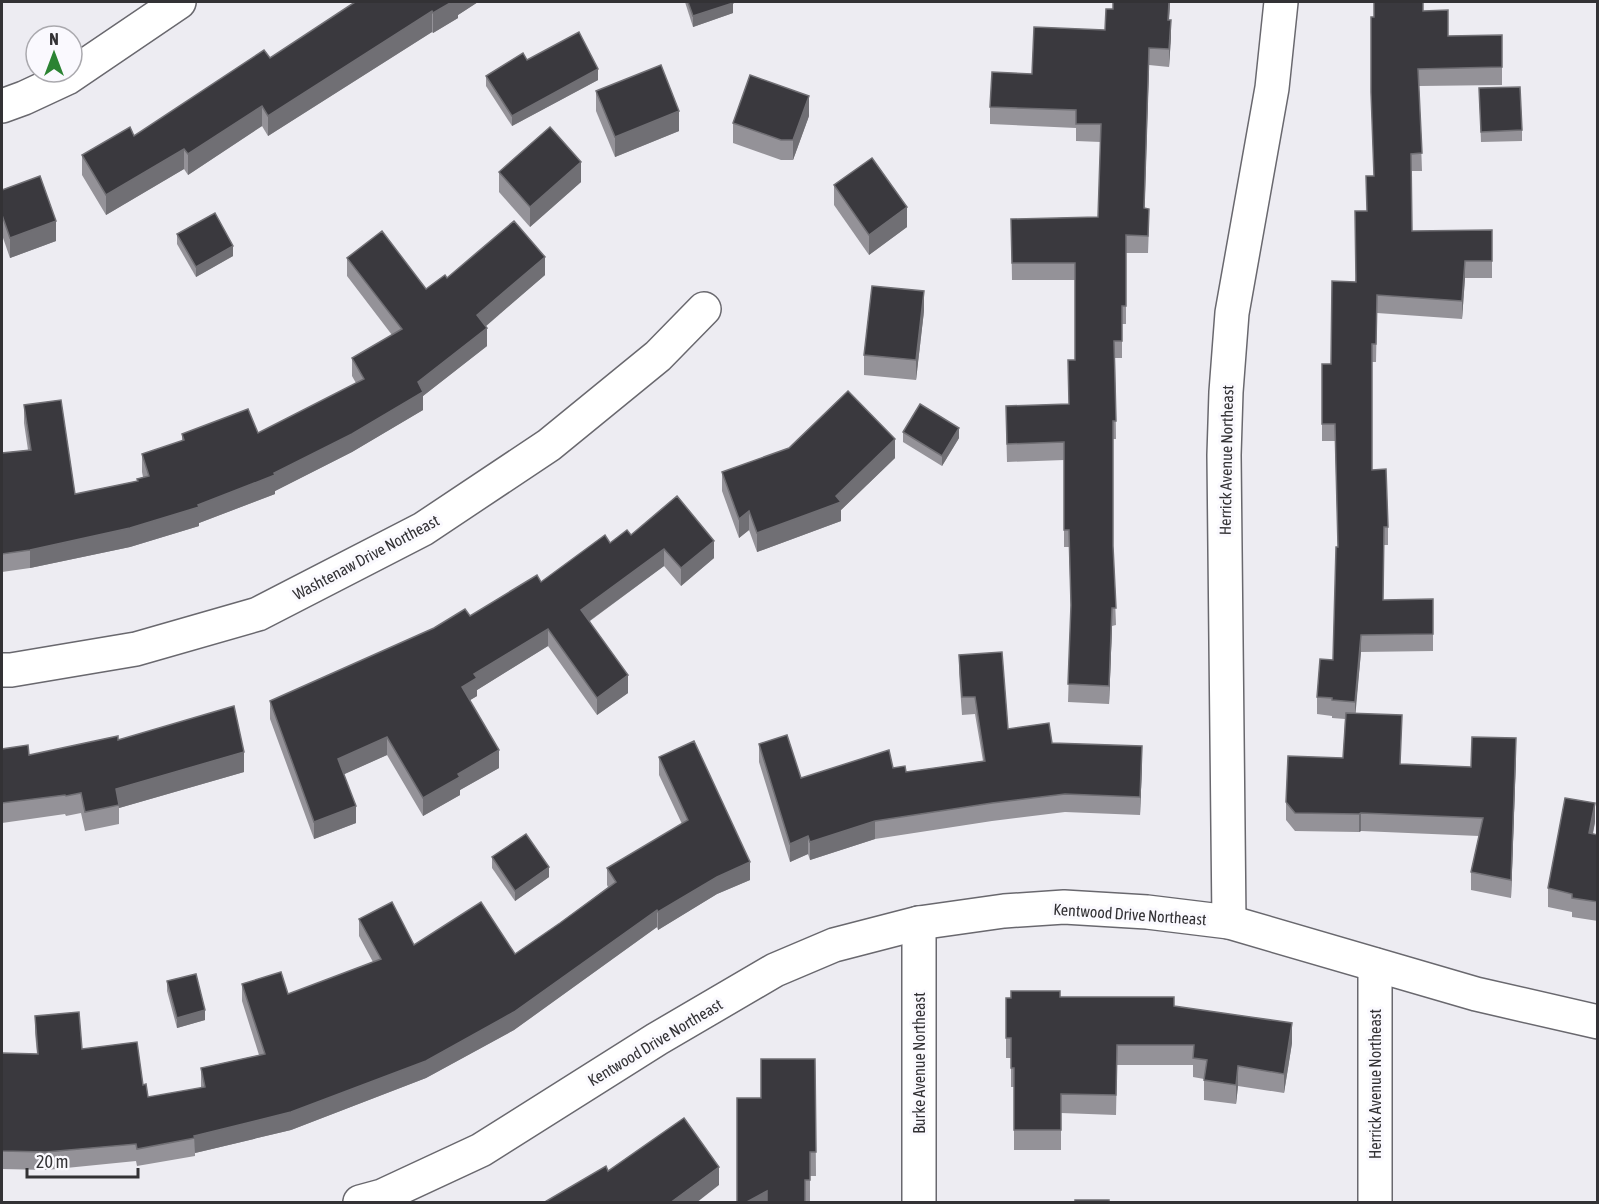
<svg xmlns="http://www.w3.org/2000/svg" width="1599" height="1204" font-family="'Asap Condensed',sans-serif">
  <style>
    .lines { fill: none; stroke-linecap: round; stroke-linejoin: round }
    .minor-casing { stroke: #69686e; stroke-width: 36 }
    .minor { stroke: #fff; stroke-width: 33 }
    .wall { fill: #949298 }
    .shaded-wall { fill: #706f74 }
    .building { fill: #3a393e; stroke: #706f74; stroke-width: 1.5 }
    .labels { text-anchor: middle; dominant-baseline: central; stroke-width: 6; stroke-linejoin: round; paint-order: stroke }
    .street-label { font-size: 16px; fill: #333235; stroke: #faf9fe }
  </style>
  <rect width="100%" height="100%" fill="#edecf2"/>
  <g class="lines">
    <g class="minor-casing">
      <g id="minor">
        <polyline points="2,106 24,98 67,78 179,2"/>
        <polyline points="2,670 11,670 136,649 258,614 423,529 549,445 658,356 704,309"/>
        <polyline points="1229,922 1224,455 1226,392 1232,313 1272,88 1281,2"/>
        <polyline points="919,923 919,1202"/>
        <polyline points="360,1202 382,1196 481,1150 657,1039 775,970 834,945 919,923 1004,911 1064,907 1147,912 1229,922 1476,994 1598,1022"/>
        <polyline points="1375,1202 1375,965"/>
      </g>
    </g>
    <use href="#minor" class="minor"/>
  </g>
  <g class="wall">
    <polygon points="355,2 478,2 458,15 458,18 433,33 432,32 268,136 262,126 188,175 184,169 106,215 82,175 82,155 134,136 270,58"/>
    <polygon points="685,2 733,2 733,13 693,27"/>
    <polygon points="1170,2 1169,20 1171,37 1169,67 1149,65 1144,208 1149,226 1148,253 1126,253 1126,324 1122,324 1122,358 1115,358 1116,439 1113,439 1113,546 1116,625 1112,626 1109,704 1068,702 1071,612 1069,547 1064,547 1064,460 1007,462 1006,423 1069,404 1075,360 1075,280 1012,280 1011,219 1098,217 1101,142 1076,141 1076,128 990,124 990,107 1032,74 1105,30 1113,9"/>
    <polygon points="1423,11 1448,36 1502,35 1502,85 1419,86 1422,171 1411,171 1412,231 1492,261 1492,278 1465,278 1462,319 1377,313 1376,362 1372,362 1372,470 1388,527 1388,545 1384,545 1383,600 1433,599 1433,651 1361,652 1355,713 1401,764 1471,767 1516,756 1511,898 1471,890 1471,872 1479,836 1361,831 1359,832 1295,831 1286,820 1286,802 1343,758 1345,719 1332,718 1332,716 1317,714 1317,697 1333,660 1338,547 1335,441 1322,441 1322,364 1331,364 1355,282 1367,211 1374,176 1371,92 1374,17"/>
    <polygon points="527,60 598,80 512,126 486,86 486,76"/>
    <polygon points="1479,88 1522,130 1522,141 1481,142"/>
    <polygon points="596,91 679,131 615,157 596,111"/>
    <polygon points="809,116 793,160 781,160 733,143 733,123"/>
    <polygon points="499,172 581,182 530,227 499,192"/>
    <polygon points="834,185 907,227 869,255 834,205"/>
    <polygon points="2,190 56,241 10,258 2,235"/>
    <polygon points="177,234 233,256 196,277 177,244"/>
    <polygon points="347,258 426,289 447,278 545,275 485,326 487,346 423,396 423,410 352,452 275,491 275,494 199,523 199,526 130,547 30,568 2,572 2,453 28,450 24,423 24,405 75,494 137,481 137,479 143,477 142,472 142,454 182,441 182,434 258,433 356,383 352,376 352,358 392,335 347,276"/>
    <polygon points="924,311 916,380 864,375 864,355"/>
    <polygon points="903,432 959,438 942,466 903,442"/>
    <polygon points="895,458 841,510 841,521 757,552 749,530 739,538 722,491 722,472"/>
    <polygon points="631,535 714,558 681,586 664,566 590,621 628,693 597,715 548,646 477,690 477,696 470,700 499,768 460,790 460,795 423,816 387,755 344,774 356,823 314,839 270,719 270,701 470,616 541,582 610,543"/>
    <polygon points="959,655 1008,729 1052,743 1142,764 1140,815 1065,812 992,821 875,839 810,860 808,854 790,862 759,762 759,744 801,778 893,768 906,772 983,761 975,714 962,715 959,673"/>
    <polygon points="118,740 244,772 119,808 119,824 85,831 81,813 66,816 65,814 2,823 2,749 29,755"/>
    <polygon points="659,757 750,880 717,894 658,930 657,927 514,1030 426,1078 291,1130 195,1153 195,1156 137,1166 136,1161 46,1170 2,1169 2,1053 37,1054 35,1033 35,1016 82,1049 143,1085 148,1097 201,1088 201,1068 259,1055 242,1001 242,984 288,994 373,962 359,936 359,919 414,945 515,954 560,923 608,887 607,885 607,868 682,824 659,775"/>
    <polygon points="1595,822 1593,834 1598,835 1598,921 1572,917 1572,912 1548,907 1548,888"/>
    <polygon points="492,857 549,877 515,901 492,868"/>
    <polygon points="167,981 205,1020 177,1028 167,991"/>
    <polygon points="1060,997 1174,1006 1292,1043 1284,1093 1238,1086 1236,1104 1204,1100 1204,1079 1193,1077 1193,1065 1117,1065 1116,1115 1061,1113 1061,1150 1014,1150 1014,1087 1011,1087 1011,1058 1006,1058 1006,998"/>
    <polygon points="815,1059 816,1176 810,1176 810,1203 737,1203 761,1098"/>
  </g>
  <g class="shaded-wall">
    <polygon points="452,2 478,2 458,15 458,18 433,33 433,13"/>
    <polygon points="1169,2 1170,2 1168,37 1168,20"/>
    <polygon points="733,3 733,13 693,27 693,16"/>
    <polygon points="432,11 432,32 268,136 268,116"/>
    <polygon points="1171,20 1171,37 1169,67 1169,49"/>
    <polygon points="1149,48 1149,65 1144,226 1144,208"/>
    <polygon points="598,69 598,80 512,126 512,116"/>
    <polygon points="809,96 809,116 793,160 793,140"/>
    <polygon points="262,106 262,126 188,175 188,154"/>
    <polygon points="679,111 679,131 615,157 615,137"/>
    <polygon points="184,149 184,169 106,215 106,195"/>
    <polygon points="581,162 581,182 530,227 530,207"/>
    <polygon points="907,207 907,227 869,255 869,235"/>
    <polygon points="56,221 56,241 10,258 10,238"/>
    <polygon points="233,246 233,256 196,277 196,267"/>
    <polygon points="545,257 545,275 477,334 477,315"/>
    <polygon points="1465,261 1465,278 1462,319 1462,301"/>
    <polygon points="924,291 924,311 916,380 916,360"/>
    <polygon points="487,328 487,346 423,396 423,410 352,452 275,491 275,494 199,523 199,526 130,547 30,568 30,550 198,505 274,473 418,382"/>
    <polygon points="959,428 959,438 942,466 942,456"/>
    <polygon points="895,439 895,458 841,510 841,521 757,552 757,533 836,496"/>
    <polygon points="749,511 749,530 739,538 739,519"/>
    <polygon points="714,541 714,558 681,586 681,568"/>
    <polygon points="664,549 664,566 581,627 581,610"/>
    <polygon points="1112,608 1112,626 1109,704 1109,686"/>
    <polygon points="548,629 548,646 477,690 477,696 462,705 462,687 474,674"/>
    <polygon points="1361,635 1361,652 1355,719 1355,702"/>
    <polygon points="628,675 628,693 597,715 597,698"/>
    <polygon points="387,737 387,755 338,777 338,759"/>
    <polygon points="1516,738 1516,756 1511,898 1511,880"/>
    <polygon points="1142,746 1142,764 1140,815 1140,797"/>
    <polygon points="499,750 499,768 460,790 460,795 423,816 423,798 458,774"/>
    <polygon points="244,752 244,772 119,808 116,789"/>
    <polygon points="1595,803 1595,822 1589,852 1589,833"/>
    <polygon points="356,806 356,823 314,839 314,822"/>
    <polygon points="1361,813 1361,831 1359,832 1359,814"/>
    <polygon points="875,821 875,839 810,860 810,842"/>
    <polygon points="808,836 808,854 790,862 790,844"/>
    <polygon points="750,862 750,880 717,894 658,930 658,912 717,877"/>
    <polygon points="549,867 549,877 515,901 515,891"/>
    <polygon points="657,910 657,927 514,1030 426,1078 291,1130 195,1153 194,1136"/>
    <polygon points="205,1010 205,1020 177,1028 177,1018"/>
    <polygon points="1292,1023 1292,1043 1284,1093 1284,1074"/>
    <polygon points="1238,1066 1238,1086 1236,1104 1236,1085"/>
    <polygon points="719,1167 719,1185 696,1203 670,1203"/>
    <polygon points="767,1191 767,1203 745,1203"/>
  </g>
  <g class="building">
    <polygon points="355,2 452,2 433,13 432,11 268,116 262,106 188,154 184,149 106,195 82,155 130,127 134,136 264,50 270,58"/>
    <polygon points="688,2 733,2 733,3 693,16"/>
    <polygon points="1113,2 1169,2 1168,20 1171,20 1169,49 1149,48 1144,208 1149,209 1148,236 1126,235 1126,306 1122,306 1122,341 1114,341 1116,421 1113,421 1113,546 1116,608 1112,608 1109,686 1068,684 1071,605 1069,530 1064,530 1064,442 1007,444 1006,406 1069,404 1068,360 1075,360 1075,263 1012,263 1011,219 1098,217 1101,124 1076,124 1076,110 990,107 992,72 1032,74 1034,27 1105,30 1106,9 1113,9"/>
    <polygon points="1374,2 1423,2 1423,11 1448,10 1448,36 1502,35 1502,67 1418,69 1422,153 1411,154 1412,231 1492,230 1492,261 1465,261 1462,301 1377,295 1376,344 1372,344 1372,470 1386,469 1388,527 1384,527 1383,600 1433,599 1433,634 1361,635 1355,702 1332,700 1332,698 1317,697 1320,659 1333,660 1336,547 1338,547 1335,424 1322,424 1322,364 1331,364 1332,281 1356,282 1355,211 1367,211 1366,176 1374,176 1371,92 1371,17 1374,17"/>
    <polygon points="579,32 598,69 512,116 486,76 523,53 527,60"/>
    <polygon points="661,65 679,111 615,137 596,91"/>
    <polygon points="750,75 809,96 793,140 781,140 733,123"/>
    <polygon points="1520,87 1522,130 1481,132 1479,88"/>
    <polygon points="550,127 581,162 530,207 499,172"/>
    <polygon points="872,158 907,207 869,235 834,185"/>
    <polygon points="40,176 56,221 10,238 2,215 2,190"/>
    <polygon points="215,213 233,246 196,267 177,234"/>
    <polygon points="514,221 545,257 477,315 487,328 418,382 423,392 352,434 274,473 275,475 198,505 199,507 130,528 30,550 2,554 2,453 31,450 24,405 61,400 75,494 138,481 137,479 149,476 142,454 184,440 182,434 248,409 258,433 364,379 352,358 402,329 347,258 382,231 426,289 445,275 447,278"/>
    <polygon points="872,286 924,291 916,360 864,355"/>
    <polygon points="848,391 895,439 836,496 841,502 757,533 749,511 739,519 722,472 789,448"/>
    <polygon points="920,404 959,428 942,456 903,432"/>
    <polygon points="677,496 714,541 681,568 664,549 581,610 628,675 597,698 548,629 474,674 477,678 462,687 499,750 458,774 460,777 423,798 387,737 338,759 356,806 314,822 270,701 434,628 465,609 470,616 537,575 541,582 605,535 610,543 627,530 631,535"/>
    <polygon points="1002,652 1008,729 1049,723 1052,743 1142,746 1140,797 1065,794 992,803 875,821 810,842 808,836 790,844 759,744 787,735 801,778 889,750 893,768 905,766 906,772 985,761 975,697 962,697 959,655"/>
    <polygon points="234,706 244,752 116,789 119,805 85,812 81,793 66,796 65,795 2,803 2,749 28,745 29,755 118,736 118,740"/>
    <polygon points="1346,713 1402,715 1400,764 1471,767 1472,737 1516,738 1511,880 1471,872 1483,818 1361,813 1359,814 1295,813 1286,802 1288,756 1343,758"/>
    <polygon points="694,741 750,862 717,877 658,912 657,910 514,1012 426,1061 291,1112 194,1136 195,1138 137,1149 136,1144 46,1152 2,1151 2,1053 38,1054 35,1016 79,1012 82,1049 137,1042 143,1085 146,1084 148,1097 205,1087 201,1068 265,1054 242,984 281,972 288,994 381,959 359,919 392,902 414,945 481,902 515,954 560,923 616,882 607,868 688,820 659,757"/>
    <polygon points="1565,798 1595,803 1589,833 1598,835 1598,902 1572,898 1572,894 1548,888"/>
    <polygon points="526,834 549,867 515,891 492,857"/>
    <polygon points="196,974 205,1010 177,1018 167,981"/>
    <polygon points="1011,991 1060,991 1060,997 1174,997 1174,1006 1292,1023 1284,1074 1238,1066 1236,1085 1204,1080 1207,1060 1193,1058 1194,1045 1117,1045 1116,1095 1061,1094 1061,1130 1014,1130 1014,1068 1011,1068 1011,1038 1006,1038 1006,998 1011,998"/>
    <polygon points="761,1059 815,1059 816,1152 810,1152 810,1180 805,1180 805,1203 767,1203 767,1191 745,1203 737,1203 737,1098 761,1098"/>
    <polygon points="684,1118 719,1167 670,1203 543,1203 606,1166 608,1171"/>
    <rect x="1075" y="1200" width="34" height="3"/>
  </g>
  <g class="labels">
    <g class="street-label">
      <text transform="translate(1226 460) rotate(-89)">Herrick Avenue Northeast</text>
      <text transform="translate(366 557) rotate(-28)">Washtenaw Drive Northeast</text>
      <text transform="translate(1130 914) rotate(4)">Kentwood Drive Northeast</text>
      <text transform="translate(655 1042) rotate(-31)">Kentwood Drive Northeast</text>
      <text transform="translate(919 1063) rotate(-90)">Burke Avenue Northeast</text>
      <text transform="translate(1375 1084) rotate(-90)">Herrick Avenue Northeast</text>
    </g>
  </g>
  <rect width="1599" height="1204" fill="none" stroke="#333235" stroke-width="6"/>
  <g transform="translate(54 54)"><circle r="28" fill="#faf9fe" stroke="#aaa9ae" stroke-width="1.5"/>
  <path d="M0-4.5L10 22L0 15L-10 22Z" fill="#2b8333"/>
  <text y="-9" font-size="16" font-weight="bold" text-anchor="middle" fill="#333235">N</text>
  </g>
  <path d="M27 1168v9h111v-9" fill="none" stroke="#333235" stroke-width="3"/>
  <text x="36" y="1168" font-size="18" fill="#333235" stroke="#faf9fe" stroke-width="4.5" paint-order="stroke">20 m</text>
</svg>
